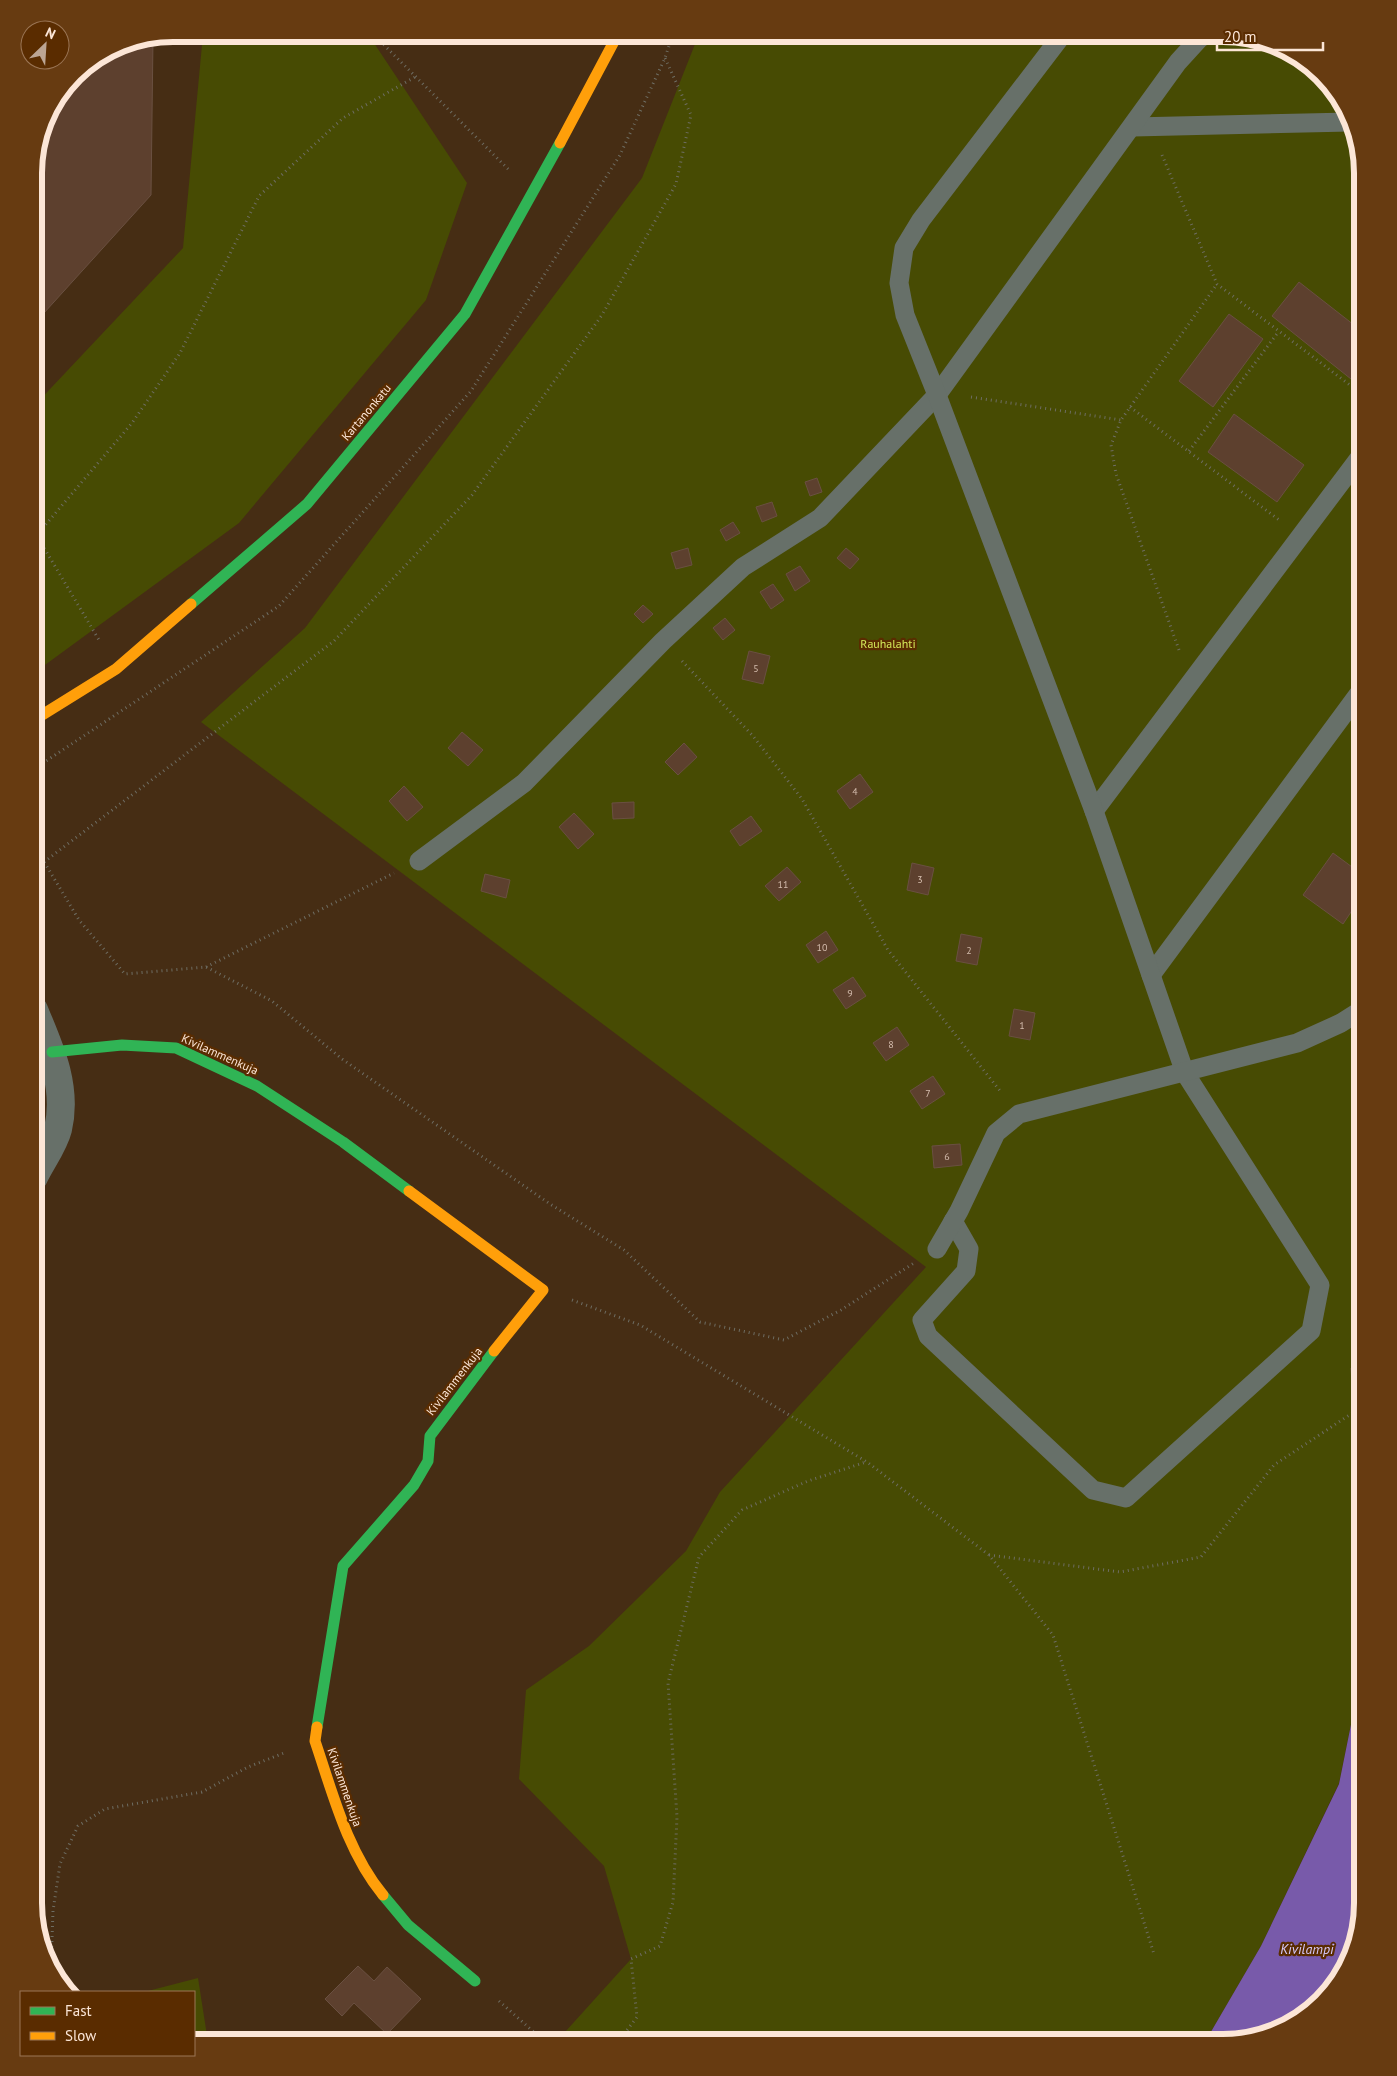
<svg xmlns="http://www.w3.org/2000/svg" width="1397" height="2076" font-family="'PT Sans',sans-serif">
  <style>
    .green { fill: #474b03 }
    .water { fill: #785aaa }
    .building { fill: #5d402e; stroke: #6a5041 }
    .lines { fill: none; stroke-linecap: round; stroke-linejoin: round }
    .path { stroke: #6e6d63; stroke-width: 3; stroke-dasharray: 1 4; stroke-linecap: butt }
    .lane { stroke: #677069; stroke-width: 19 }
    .street { stroke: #677069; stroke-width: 28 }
    .fast { stroke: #30b455; stroke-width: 11 }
    .slow { stroke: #ff9f0a; stroke-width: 11 }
    .labels { text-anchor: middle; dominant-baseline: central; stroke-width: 4.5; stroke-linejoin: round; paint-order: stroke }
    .number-label { font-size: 10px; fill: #d4bcad }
    .street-label { font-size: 12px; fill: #fce6d7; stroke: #5a2c00 }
    .park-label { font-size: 12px; fill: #d3e959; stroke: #5a2c00 }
    .water-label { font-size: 14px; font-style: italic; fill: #d6c9f9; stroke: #5a2c00 }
    .rim { fill: none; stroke: #fce6d7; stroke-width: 6 }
  </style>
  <rect width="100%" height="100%" fill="#462d14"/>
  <g class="green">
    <polygon points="203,34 368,34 467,183 426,300 239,523 34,673 34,406 183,248"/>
    <polygon points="699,34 1232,34 1294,53 1345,104 1363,174 1363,1665 1339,1783 1261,1946 1205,2042 556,2042 631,1959 604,1866 519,1779 526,1690 589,1646 686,1551 720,1492 926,1267 201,722 305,628 642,178"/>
    <polygon points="198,1978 208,2042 194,2042 194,1992 144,1992"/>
  </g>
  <polygon class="water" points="1363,1665 1363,1903 1344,1973 1293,2024 1223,2042 1205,2042 1261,1946 1339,1784"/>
  <g class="building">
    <polygon points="153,38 151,195 34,324 34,197 38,193 38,147 45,120 75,75 120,44"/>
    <polygon points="1299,282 1363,332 1363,373 1356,383 1272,316"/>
    <polygon points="1229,314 1263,339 1213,407 1179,381"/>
    <polygon points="1234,414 1304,465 1277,502 1208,452"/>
    <polygon points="817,478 822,492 810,496 805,482"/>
    <polygon points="772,502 777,516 762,522 756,507"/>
    <polygon points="733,522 740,533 726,541 720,530"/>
    <polygon points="688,548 692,565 676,569 671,553"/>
    <polygon points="846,548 859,559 850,569 837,558"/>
    <polygon points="800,566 810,581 795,591 786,574"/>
    <polygon points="773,584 784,600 771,609 760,592"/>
    <polygon points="643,605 653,614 643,623 634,614"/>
    <polygon points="725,618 735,630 723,640 713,628"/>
    <polygon points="749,651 770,656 763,684 742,679"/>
    <polygon points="462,732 483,750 468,766 448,748"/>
    <polygon points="684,743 697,757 678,775 665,762"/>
    <polygon points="860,774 873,792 850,809 837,791"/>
    <polygon points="404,786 423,807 407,821 389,801"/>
    <polygon points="634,802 634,818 613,819 612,803"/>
    <polygon points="574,813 594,834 578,849 559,827"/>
    <polygon points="751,816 762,831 740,846 730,831"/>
    <polygon points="1333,853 1363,875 1363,894 1343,924 1303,895"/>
    <polygon points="912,863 934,868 928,895 907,890"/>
    <polygon points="787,867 801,882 779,901 765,886"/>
    <polygon points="485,874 510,880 506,898 481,891"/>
    <polygon points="826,931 838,950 818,963 806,945"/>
    <polygon points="961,934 982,938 977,965 956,961"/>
    <polygon points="853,977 866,996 846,1009 833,990"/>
    <polygon points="1014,1009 1035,1013 1030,1040 1009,1036"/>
    <polygon points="897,1027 909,1045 886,1061 873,1043"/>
    <polygon points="933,1076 945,1094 922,1109 910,1091"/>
    <polygon points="960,1144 962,1165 934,1168 932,1146"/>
    <polygon points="1363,1367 1363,1383 1352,1384 1351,1368"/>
    <polygon points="358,1966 374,1981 387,1967 421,1999 387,2034 354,2003 342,2016 325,1999"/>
  </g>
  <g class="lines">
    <g class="path">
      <polyline points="373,34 509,170"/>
      <polyline points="1162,155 1217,284 1363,395"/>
      <polyline points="971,397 1121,420"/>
      <polyline points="1130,407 1279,520"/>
      <polyline points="1189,451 1279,331"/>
      <polyline points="34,531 99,640"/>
      <polyline points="36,536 132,423 180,353 259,196 343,118 415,77"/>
      <polyline points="1179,650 1116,474 1111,445 1121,420 1217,284"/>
      <polyline points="682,661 753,736 802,799 888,950 1001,1092"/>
      <polyline points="34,769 279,606 471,391 620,155 665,58 673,34"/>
      <polyline points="34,845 79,920 125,974 206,967 272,1001 342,1059 550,1204 624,1250 700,1322 784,1340 841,1310 914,1263"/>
      <polyline points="44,862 334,641 472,495 602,315 676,184 691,115 665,58"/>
      <polyline points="206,967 394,873"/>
      <polyline points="572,1300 640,1325 867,1462 989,1555 1053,1635 1154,1954"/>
      <polyline points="989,1555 1120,1572 1201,1557 1274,1465 1363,1406"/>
      <polyline points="51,1967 53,1911 60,1864 78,1826 105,1809 202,1792 248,1767 284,1753"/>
      <polyline points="499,2001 545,2042"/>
      <polyline points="618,2042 637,2017 631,1959 660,1946 673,1902 677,1817 668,1683 699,1557 742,1510 808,1481 866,1462"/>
    </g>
    <g class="lane">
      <polyline points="1133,127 1350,122"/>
      <polyline points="1094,811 1363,453"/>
      <polyline points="419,861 524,783 663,641 743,567 820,518 937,395 1178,62 1199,39 1206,34"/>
      <polyline points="1151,975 1363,688"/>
      <polyline points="953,1221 969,1249 966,1271 922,1320 928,1336 1093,1490 1126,1498 1311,1331 1320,1285 1185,1073 1094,811 937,395 905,315 899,283 904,248 921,220 1063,34"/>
      <polyline points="937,1249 959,1211 996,1133 1019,1114 1297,1043 1341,1023 1363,1009"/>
    </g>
    <path class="street" d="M34,1177C41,1162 54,1145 58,1129C68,1087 50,1048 34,1010"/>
    <g class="fast">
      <polyline points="191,604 307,504 465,314 560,143"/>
      <polyline points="52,1052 122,1045 176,1048 257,1086 343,1142 409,1191"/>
      <polyline points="317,1727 343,1566 414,1485 428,1461 430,1436 494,1351"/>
      <polyline points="383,1895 408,1925 475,1981"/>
    </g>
    <g class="slow">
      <polyline points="560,143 618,34"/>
      <polyline points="34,720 116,669 191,604"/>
      <polyline points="409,1191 543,1290 494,1351"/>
      <path d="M317,1727L315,1741C333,1794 347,1851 383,1895"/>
    </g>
  </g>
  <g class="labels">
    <g class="number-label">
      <text x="756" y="668">5</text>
      <text x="855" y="791">4</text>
      <text x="920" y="879">3</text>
      <text x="783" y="884">11</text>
      <text x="822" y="947">10</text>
      <text x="969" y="950">2</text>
      <text x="850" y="993">9</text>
      <text x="1022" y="1025">1</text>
      <text x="891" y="1044">8</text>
      <text x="928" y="1093">7</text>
      <text x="947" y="1156">6</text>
    </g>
    <g class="street-label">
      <text transform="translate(366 412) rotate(-50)">Kartanonkatu</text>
      <text transform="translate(220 1054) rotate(24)">Kivilammenkuja</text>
      <text transform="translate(454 1381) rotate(-52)">Kivilammenkuja</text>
      <text transform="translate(345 1787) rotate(71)">Kivilammenkuja</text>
    </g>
    <g class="park-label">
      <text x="888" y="643">Rauhalahti</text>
    </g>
    <g class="water-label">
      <text x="1307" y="1949">Kivilampi</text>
    </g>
  </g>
  <path d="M0 0H1397V2076H0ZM173 42H1223A131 131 0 0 1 1354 173V1903A131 131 0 0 1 1223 2034H173A131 131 0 0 1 42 1903V173A131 131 0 0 1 173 42Z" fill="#673b11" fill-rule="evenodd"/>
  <path class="rim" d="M173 42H1223A131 131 0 0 1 1354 173V1903A131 131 0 0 1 1223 2034H173A131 131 0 0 1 42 1903V173A131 131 0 0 1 173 42Z"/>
  <rect x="20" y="1991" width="175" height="65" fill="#5a2c00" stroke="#9b7656"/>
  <rect x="30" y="2007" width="25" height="8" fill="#30b455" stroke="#9b7656"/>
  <text x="65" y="2016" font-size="15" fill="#fce6d7">Fast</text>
  <rect x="30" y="2032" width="25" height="8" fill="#ff9f0a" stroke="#9b7656"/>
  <text x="65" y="2041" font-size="15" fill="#fce6d7">Slow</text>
  <g transform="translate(45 45) rotate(25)"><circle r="24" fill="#5a2c00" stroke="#9b7656"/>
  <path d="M0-4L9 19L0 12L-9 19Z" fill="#bca593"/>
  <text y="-8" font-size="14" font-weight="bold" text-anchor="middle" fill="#fce6d7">N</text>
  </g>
  <path d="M1217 42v8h106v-8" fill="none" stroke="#fce6d7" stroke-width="2.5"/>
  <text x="1224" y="42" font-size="15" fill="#fce6d7" stroke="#5a2c00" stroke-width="4" paint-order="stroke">20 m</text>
</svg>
